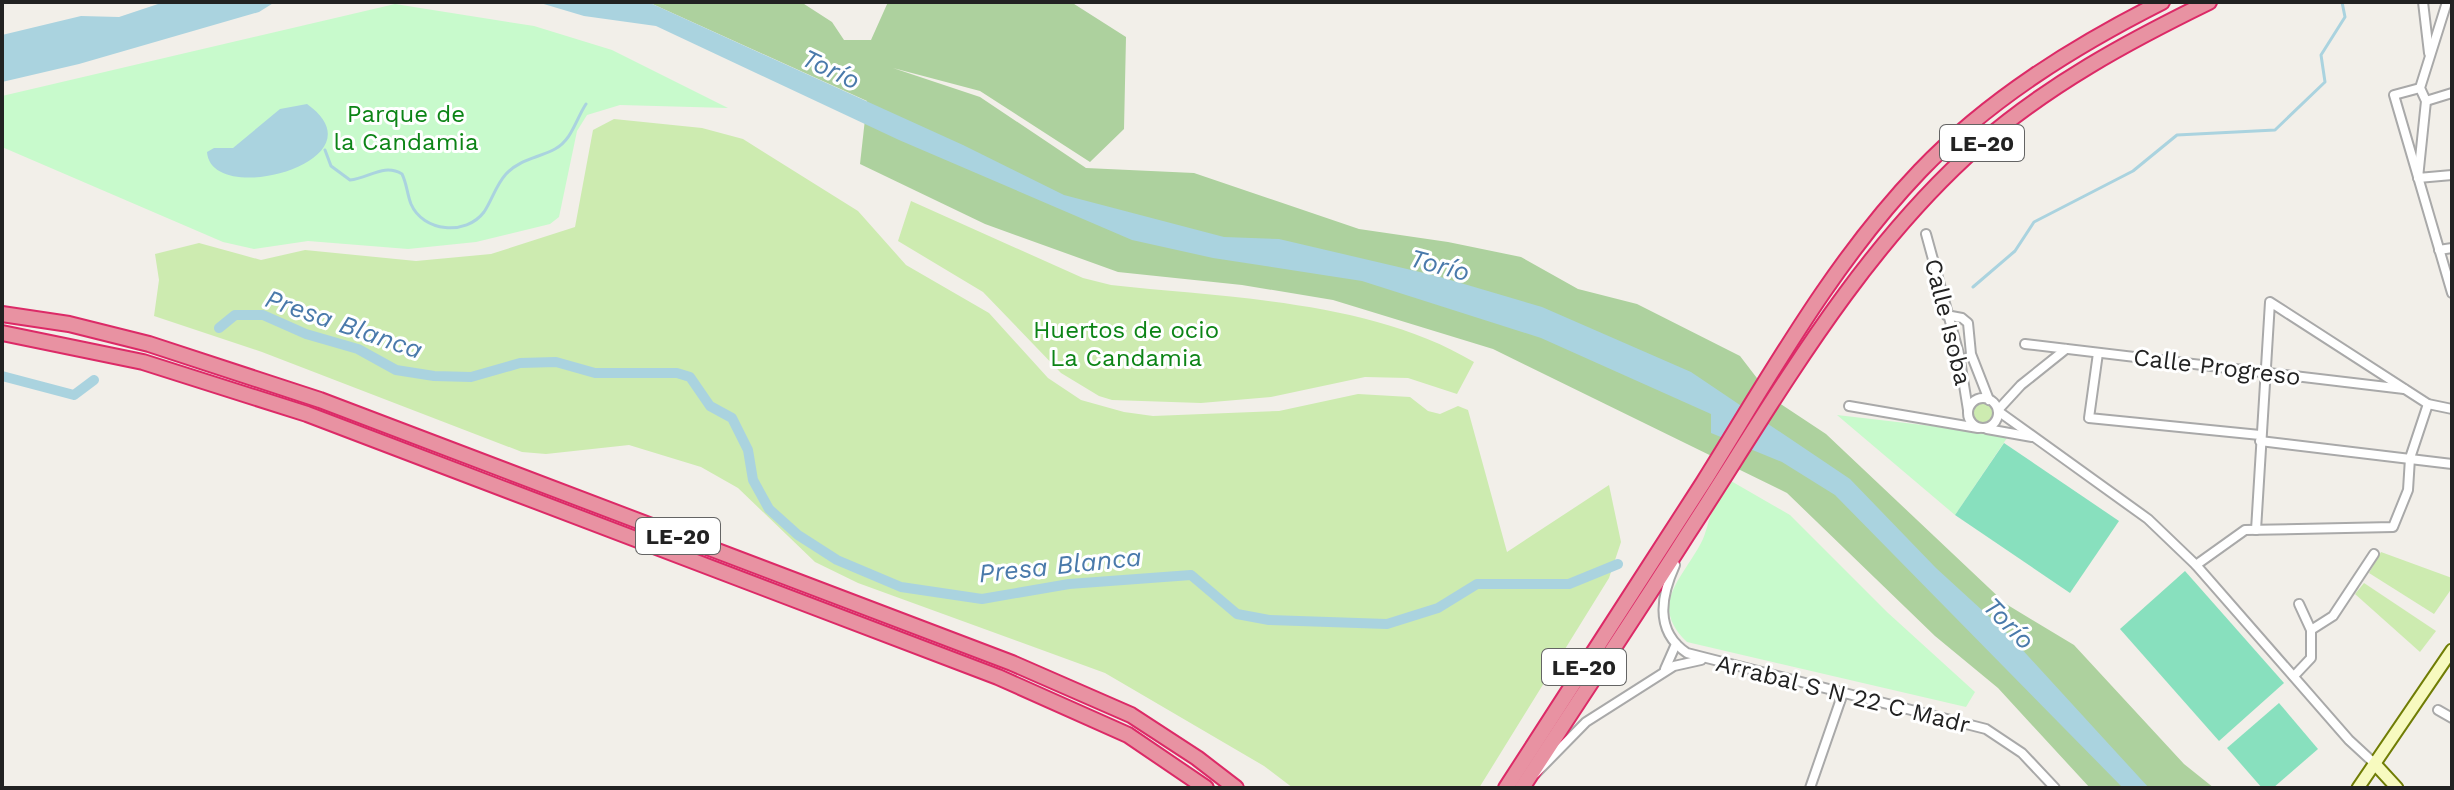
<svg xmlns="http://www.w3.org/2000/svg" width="2454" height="790" font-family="'Work Sans',sans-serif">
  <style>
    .grass { fill: #cdebb0 }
    .forest { fill: #add19e }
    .park { fill: #c8facc }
    .pitch { fill: #88e0be }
    .water { fill: #aad3df }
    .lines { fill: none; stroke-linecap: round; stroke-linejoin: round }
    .stream { stroke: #aad3df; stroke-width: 3 }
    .canal { stroke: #aad3df; stroke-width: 10 }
    .street-casing { stroke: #a9a9a9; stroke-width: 12 }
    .secondary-casing { stroke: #707d05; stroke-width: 15 }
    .highway-casing { stroke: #dc2a67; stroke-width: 18 }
    .street { stroke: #fff; stroke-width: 8 }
    .secondary { stroke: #f7fabf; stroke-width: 11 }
    .highway { stroke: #e892a2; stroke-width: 14 }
    .labels { text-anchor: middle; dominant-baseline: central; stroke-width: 6; stroke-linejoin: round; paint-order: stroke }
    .shield { fill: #fff; stroke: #646464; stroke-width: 2 }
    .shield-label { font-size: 22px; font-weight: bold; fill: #222 }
    .park-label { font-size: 24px; fill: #0c8416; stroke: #fff }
    .street-label { font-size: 24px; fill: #222; stroke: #fff }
    .water-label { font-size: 26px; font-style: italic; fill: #4a7aab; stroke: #fff }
  </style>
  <rect width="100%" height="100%" fill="#f2efe9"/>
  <g class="grass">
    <polygon points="614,119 702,128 743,139 858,211 906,265 989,313 1048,378 1081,400 1124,412 1153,416 1279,411 1358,394 1410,397 1428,411 1440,414 1458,406 1468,410 1507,552 1609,485 1621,542 1609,578 1479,788 1293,788 1264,766 1105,673 858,583 815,562 738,488 701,467 629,445 546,454 522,452 262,352 154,316 159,280 155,254 199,243 261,260 305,250 416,261 491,254 575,227 593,130"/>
    <path d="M911,201L1083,278L1111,285C1228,298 1371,300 1474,362L1457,394L1408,378L1365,377L1271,397L1201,403L1112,400L1099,396L1061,373L983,292L898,241Z"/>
    <circle cx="1983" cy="413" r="11"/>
    <polygon points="2381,552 2452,578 2452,588 2434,614 2369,573"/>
    <polygon points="2364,583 2436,631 2420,652 2355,594"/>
  </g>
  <polygon class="forest" points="648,2 801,2 832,22 844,40 871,40 888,2 1071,2 1126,37 1124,129 1090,162 980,91 893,68 980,97 1086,168 1194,173 1359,229 1448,242 1521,257 1578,289 1637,304 1740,356 1773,399 1826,434 2006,604 2074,645 2184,764 2214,788 2090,788 1998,688 1935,636 1787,493 1493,349 1333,300 1242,285 1118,272 985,224 860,164 867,101"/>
  <g class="park">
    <polygon points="395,4 534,26 612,50 728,108 620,105 587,115 577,131 559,217 550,224 476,242 408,249 308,241 254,249 223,242 2,147 2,96"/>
    <polygon points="1837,415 2009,435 1955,515"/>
    <path d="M1731,481L1790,515L1887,612L1975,692L1966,707L1687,642C1648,605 1682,579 1701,543C1707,532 1708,519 1714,507C1718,498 1726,489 1731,481Z"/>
  </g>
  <g class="pitch">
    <polygon points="2004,443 2119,521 2070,593 1955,515"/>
    <polygon points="2185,571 2284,683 2219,741 2120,629"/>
    <polygon points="2279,703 2318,749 2273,788 2262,788 2227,748"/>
  </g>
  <g class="water">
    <polygon points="164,2 275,2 259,12 79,64 2,82 2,35 81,16 119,17"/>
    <polygon points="537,2 648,2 963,145 1064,195 1224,237 1279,239 1437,276 1542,307 1691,372 1850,479 1936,568 2007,633 2149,788 2123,788 1835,495 1782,462 1711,433 1711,414 1541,338 1362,281 1213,258 1132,240 899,140 656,26 584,16"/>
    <path d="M307,104C387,161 211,209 207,152L214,148H233L280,109Z"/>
  </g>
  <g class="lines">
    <g class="stream">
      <path d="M325,150L331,166L350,180C369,178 384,163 402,174C407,184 407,194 411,204C423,232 466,236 484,212C492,200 496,185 506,174C520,159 538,158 555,149C572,140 576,119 586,104"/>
      <polyline points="1973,287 2015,251 2034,222 2133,171 2177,135 2275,130 2325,82 2321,55 2345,17 2342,2"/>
    </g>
    <g class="canal">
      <polyline points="219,328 235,315 263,315 306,334 358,349 396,370 434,376 471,377 520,363 556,362 595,373 677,373 690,377 710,406 732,418 748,450 753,480 769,509 798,535 837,560 901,587 982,599 1069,584 1191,575 1237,614 1269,620 1387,624 1438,608 1477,584 1569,584 1618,564"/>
      <polyline points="2,376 74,395 94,380"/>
    </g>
    <g class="street-casing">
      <g id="street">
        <polyline points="2423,2 2429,53"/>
        <polyline points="2447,2 2420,88 2426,101 2418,178 2452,175"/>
        <polyline points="2420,88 2394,95 2452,293"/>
        <polyline points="2426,101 2452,93"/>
        <polyline points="1926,234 1959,354 1968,410"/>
        <polyline points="2439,250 2452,248"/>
        <polyline points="1946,315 1962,318 1968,323 1971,354 1989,400"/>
        <polyline points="2025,344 2404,389"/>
        <polyline points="2098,353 2089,418 2260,435"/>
        <circle cx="1983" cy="413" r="15"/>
        <polyline points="1849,406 1978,428"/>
        <polyline points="1998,410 2021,385 2066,349"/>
        <polyline points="1998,411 2148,519 2196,565 2349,740 2375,764"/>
        <polyline points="1987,429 2032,437"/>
        <polyline points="2260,441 2452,464"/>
        <polyline points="2256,530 2270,302 2428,404 2452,409"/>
        <path d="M1675,565C1661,596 1654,631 1687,653L1986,729L2022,753L2055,788"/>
        <polyline points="2196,565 2245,530 2393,527 2408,490 2410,458 2428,404"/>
        <polyline points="2299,604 2311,630"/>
        <polyline points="1665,669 1676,644"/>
        <polyline points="2294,676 2311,658 2311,630 2333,616 2374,554"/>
        <polyline points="2438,710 2452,718"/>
        <polyline points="1535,774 1586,722 1674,666 1701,660"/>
        <polyline points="1810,788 1843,693"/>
      </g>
    </g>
    <g class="secondary-casing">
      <g id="secondary">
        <polyline points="2375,764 2397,788"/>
        <polyline points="2358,788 2452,650"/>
      </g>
    </g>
    <g class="highway-casing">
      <g id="highway">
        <polyline points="2,314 69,324 149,344 320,400 1012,663 1131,715 1197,758 1236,788"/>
        <polyline points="2,333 143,362 307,414 998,677 1128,735 1206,788"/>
        <path d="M1506,788C1571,686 1638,585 1703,483C1770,376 1832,263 1920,171C1989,99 2075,46 2162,2"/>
        <path d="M1522,788C1577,703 1633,620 1687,535C1775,400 1856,253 1979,145C2048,85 2127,42 2209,2"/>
      </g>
    </g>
    <use href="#street" class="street"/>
    <use href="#secondary" class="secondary"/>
    <use href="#highway" class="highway"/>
  </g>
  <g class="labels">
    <g class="shield">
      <rect x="1940" y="125" width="84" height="36" rx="6"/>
      <rect x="636" y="518" width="84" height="36" rx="6"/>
      <rect x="1542" y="649" width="84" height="36" rx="6"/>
    </g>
    <g class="shield-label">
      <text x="1982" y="143">LE-20</text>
      <text x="678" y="536">LE-20</text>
      <text x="1584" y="667">LE-20</text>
    </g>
    <g class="park-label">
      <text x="406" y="114">Parque de<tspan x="406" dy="28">la Candamia</tspan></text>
      <text x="1126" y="330">Huertos de ocio<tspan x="1126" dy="28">La Candamia</tspan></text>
    </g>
    <g class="street-label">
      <text transform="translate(1948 322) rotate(76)">Calle Isoba</text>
      <text transform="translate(2217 367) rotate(7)">Calle Progreso</text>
      <text transform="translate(1843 694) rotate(14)">Arrabal S N 22 C Madr</text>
    </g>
    <g class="water-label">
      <text transform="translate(831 69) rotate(25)">Torío</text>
      <text transform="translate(1440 265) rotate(15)">Torío</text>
      <text transform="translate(344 324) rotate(19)">Presa Blanca</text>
      <text transform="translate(1060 565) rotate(-6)">Presa Blanca</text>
      <text transform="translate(2009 623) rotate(46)">Torío</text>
    </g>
  </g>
  <rect width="2454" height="790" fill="none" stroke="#222222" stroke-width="8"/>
</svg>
